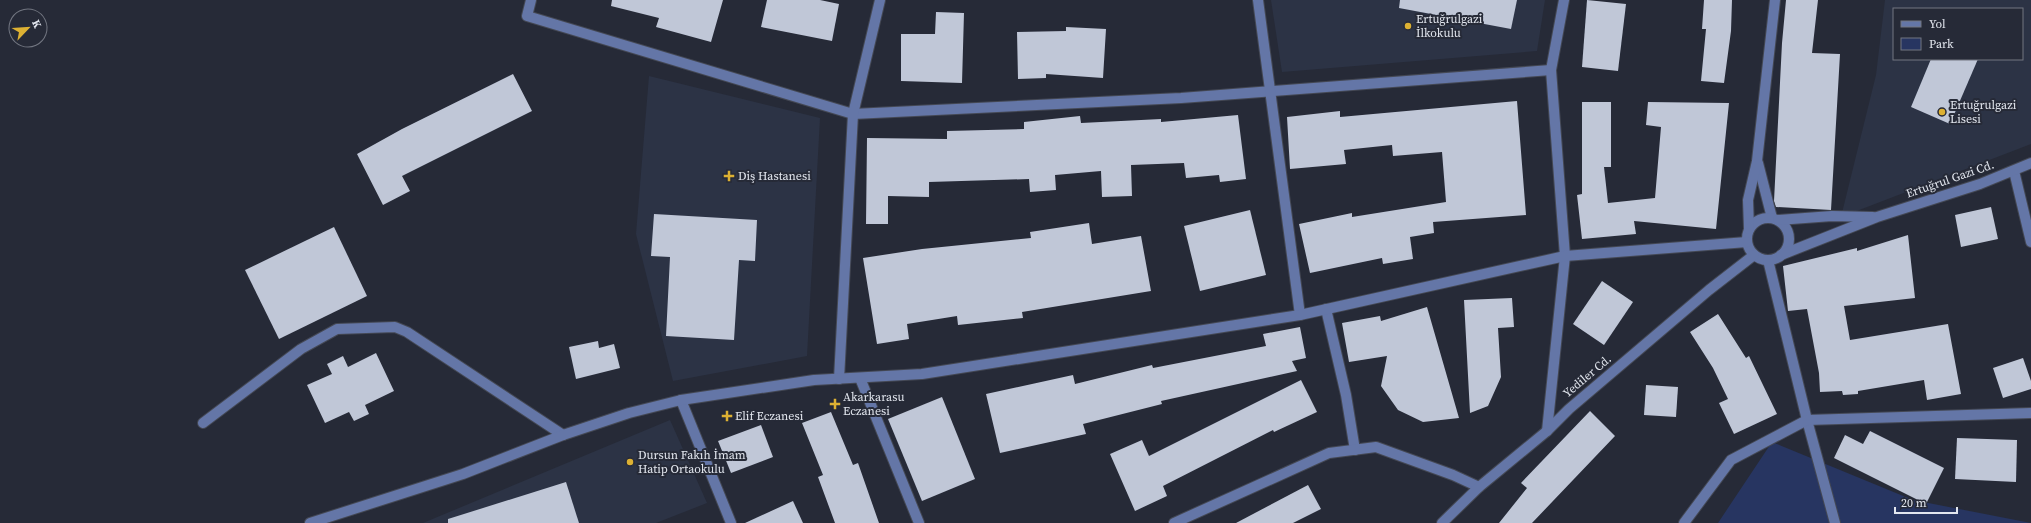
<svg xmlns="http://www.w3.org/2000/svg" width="2031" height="523" font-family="'Source Serif 4',serif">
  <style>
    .built { fill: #2c3345; fill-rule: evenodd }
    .green { fill: #273561 }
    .building { fill: #c0c7d7 }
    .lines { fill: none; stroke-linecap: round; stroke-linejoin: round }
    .minor-casing { stroke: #444854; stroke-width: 12 }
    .minor { stroke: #6476a7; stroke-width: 10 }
    .poi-dot { fill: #ddb133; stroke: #262a37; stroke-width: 1.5 }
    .labels { text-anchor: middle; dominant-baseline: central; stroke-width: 4; stroke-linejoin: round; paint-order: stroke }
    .poi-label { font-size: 12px; fill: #e3e7ef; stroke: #262a37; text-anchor: start }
    .street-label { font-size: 12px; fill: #e3e7ef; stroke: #262a37 }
  </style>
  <rect width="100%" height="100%" fill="#262a37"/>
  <g class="built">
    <polygon points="1271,0 1545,0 1537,51 1282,72"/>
    <path d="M1885,0H2031V144L1841,217L1876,75ZM1894,9H2022V59H1894Z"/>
    <polygon points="649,76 820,118 807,356 673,381 636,234"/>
    <polygon points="670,420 707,503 656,523 423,523"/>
  </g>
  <polygon class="green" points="1772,442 1913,500 2031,523 1718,523"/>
  <g class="building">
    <polygon points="612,0 723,0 711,42 656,27 659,18 611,6"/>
    <polygon points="767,0 820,0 839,4 832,41 761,27"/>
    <polygon points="1400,0 1517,0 1511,29 1399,8"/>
    <polygon points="1587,0 1626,4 1618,71 1582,67"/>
    <polygon points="1704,0 1732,0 1731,31 1724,83 1701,81 1706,29 1702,29"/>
    <polygon points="1786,0 1818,0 1812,53 1840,54 1831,210 1776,207 1774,201 1782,43"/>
    <polygon points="936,12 964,13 962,83 901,81 901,34 935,34"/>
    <polygon points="1066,27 1106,29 1103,78 1046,74 1046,78 1018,79 1017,32 1066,31"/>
    <polygon points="1931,59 1978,59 1950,124 1911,107"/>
    <polygon points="513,74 532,111 402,176 410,191 383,205 357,154 402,129"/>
    <polygon points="1517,101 1526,215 1433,222 1434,233 1410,237 1413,259 1383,264 1382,258 1310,273 1299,224 1352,213 1352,217 1446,202 1442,152 1393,156 1392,145 1344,150 1346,164 1290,169 1287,117 1340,111 1340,117"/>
    <polygon points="1582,102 1611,102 1611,167 1604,167 1608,203 1655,198 1661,127 1646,125 1648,102 1729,103 1716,229 1634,221 1636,234 1582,239 1577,195 1582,194"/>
    <polygon points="1238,115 1246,179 1220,182 1219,175 1186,178 1184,163 1131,165 1132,196 1102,197 1101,171 1055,175 1056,190 1030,192 1029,179 929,182 929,197 888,196 888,224 866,224 867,138 947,139 947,131 1024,129 1024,122 1080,116 1081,123 1161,119 1161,122"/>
    <polygon points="1991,207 1998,239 1961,247 1955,215"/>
    <polygon points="1250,210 1266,275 1200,291 1184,226"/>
    <polygon points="654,214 757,220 755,261 739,260 734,340 666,336 670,257 651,256"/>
    <polygon points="1089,223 1092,244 1141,236 1151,291 1022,312 1023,318 958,325 957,316 907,324 909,339 877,344 863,258 922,249 1031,238 1030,232"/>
    <polygon points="334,227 367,296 279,339 245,270"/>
    <polygon points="1908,235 1915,298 1844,306 1850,340 1948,324 1961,394 1927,400 1924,380 1858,391 1858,394 1843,395 1842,391 1820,392 1819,373 1807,309 1788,311 1783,266 1857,248 1857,251"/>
    <polygon points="1602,281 1633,302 1604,345 1573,324"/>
    <polygon points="1512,298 1514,327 1498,328 1501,377 1488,406 1470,413 1464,300"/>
    <polygon points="1427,307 1459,418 1423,422 1398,410 1381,386 1387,356 1349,362 1342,323 1380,316 1381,321"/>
    <polygon points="1718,314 1746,358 1749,356 1777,414 1734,434 1719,403 1728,399 1713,368 1690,332"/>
    <polygon points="1300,327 1306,358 1292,361 1297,371 1161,401 1162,404 1083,424 1086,434 1000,453 986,394 1073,375 1075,384 1152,365 1153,368 1266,346 1263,334"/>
    <polygon points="598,341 599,348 614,344 620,368 576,379 569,347"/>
    <polygon points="376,353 394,391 365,405 369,414 354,421 349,412 325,423 307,385 332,374 327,364 343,356 348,367"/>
    <polygon points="2023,358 2031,381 2031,389 2003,398 1993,368"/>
    <polygon points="1301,380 1317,412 1274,432 1273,430 1163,486 1167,496 1135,511 1110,454 1142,440 1149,456"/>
    <polygon points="1646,385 1678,387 1676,417 1644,415"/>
    <polygon points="942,397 975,479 922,501 888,419"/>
    <polygon points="1590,411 1615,436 1532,523 1499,523 1527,488 1521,483"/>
    <polygon points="831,412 853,465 858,463 879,523 835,523 818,477 823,475 802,423"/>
    <polygon points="761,425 773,457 731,473 718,441"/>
    <polygon points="1870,431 1944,468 1926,504 1834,458 1845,435 1863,444"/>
    <polygon points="1957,438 2017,440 2016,482 1955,479"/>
    <polygon points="566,482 579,523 448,523 448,519"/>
    <polygon points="1308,485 1321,509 1293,523 1236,523"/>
    <polygon points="793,501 803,523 745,523"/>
  </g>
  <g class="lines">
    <g class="minor-casing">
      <g id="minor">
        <polyline points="531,0 527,16 853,114 1181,98 1551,70"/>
        <polyline points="1258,0 1300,315"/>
        <polyline points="1758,163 1772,218"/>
        <polyline points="2014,171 2031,242"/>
        <circle cx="1768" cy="239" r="21"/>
        <polyline points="1778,220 1832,216 1873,217"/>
        <polyline points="1749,229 1748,200 1757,161 1775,0"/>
        <polyline points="1781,255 1877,217 1980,184 2031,163"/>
        <polyline points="1768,260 1807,420 1835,523"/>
        <polyline points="1326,309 1346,395 1355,450"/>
        <polyline points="860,378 919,523"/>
        <polyline points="839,379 853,114 880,0"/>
        <polyline points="681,400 731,523"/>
        <polyline points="203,423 301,349 337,329 395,327 407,332 563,435"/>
        <polyline points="1547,431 1565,256 1551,70 1564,0"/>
        <polyline points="310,523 463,474 563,435 629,413 681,400 814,380 922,374 1300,315 1565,256 1747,242"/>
        <polyline points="1174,523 1329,453 1376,447 1453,475 1479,487"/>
        <polyline points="1442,523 1479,487 1547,431 1569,409 1709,290 1754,255"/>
        <polyline points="1684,523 1731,460 1807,420 2031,413"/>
      </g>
    </g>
    <use href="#minor" class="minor"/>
  </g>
  <g class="poi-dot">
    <circle cx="1408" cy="26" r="4"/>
    <circle cx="1942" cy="112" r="4"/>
    <path d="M727 170h4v4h4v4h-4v4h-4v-4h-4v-4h4z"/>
    <path d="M833 398h4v4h4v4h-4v4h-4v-4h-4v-4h4z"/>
    <path d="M725 410h4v4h4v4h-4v4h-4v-4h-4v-4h4z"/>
    <circle cx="630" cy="462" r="4"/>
  </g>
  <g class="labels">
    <g class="poi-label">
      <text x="1416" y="19">Ertuğrulgazi<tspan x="1416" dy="14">İlkokulu</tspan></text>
      <text x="1950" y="105">Ertuğrulgazi<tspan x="1950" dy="14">Lisesi</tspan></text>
      <text x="738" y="176">Diş Hastanesi</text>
      <text x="843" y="397">Akarkarasu<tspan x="843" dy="14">Eczanesi</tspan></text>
      <text x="735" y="416">Elif Eczanesi</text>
      <text x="638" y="455">Dursun Fakıh İmam<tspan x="638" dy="14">Hatip Ortaokulu</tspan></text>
    </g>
    <g class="street-label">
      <text transform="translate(1950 179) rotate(-19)">Ertuğrul Gazi Cd.</text>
      <text transform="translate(1587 376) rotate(-40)">Yediler Cd.</text>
    </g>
  </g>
  <rect x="1893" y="8" width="130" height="52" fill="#262a37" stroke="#727681"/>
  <rect x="1901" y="21" width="20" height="6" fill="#6476a7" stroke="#727681"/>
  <text x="1929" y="28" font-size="12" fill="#e3e7ef">Yol</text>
  <rect x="1901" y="38" width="20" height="12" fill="#273561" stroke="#727681"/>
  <text x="1929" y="48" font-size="12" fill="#e3e7ef">Park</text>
  <g transform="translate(28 28) rotate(65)"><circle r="19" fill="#262a37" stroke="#727681"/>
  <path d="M0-3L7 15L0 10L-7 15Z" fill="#ddb133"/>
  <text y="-6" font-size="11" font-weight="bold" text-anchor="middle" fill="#e3e7ef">K</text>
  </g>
  <path d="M1895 507v6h62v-6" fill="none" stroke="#e3e7ef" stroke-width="2"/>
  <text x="1901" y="507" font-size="12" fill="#e3e7ef" stroke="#262a37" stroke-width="3" paint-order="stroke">20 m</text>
</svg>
